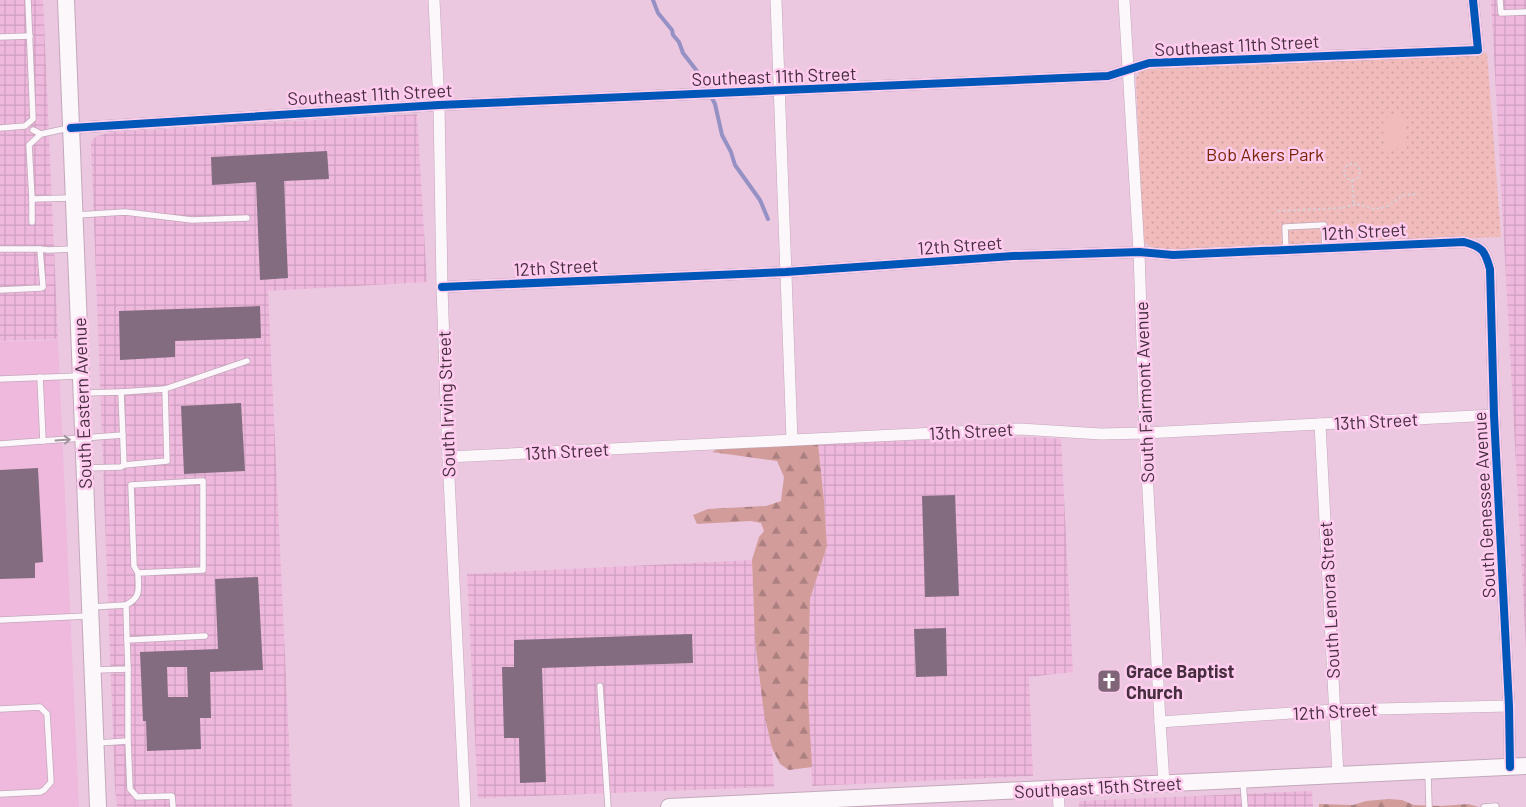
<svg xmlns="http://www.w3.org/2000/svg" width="1526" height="807" font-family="Barlow,sans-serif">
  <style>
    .built { fill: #efb9de }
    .industrial { fill: url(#industrial-grid) }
    .green { fill: url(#green-dots) }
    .forest { fill: url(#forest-firs) }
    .pitch { fill: #f0bbba }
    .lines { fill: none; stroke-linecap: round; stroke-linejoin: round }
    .stream { stroke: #9691c4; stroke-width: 4 }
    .building { fill: #836c80; fill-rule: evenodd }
    .lane-casing { stroke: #c3a8bb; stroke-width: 7 }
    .street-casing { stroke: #c3a8bb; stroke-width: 12 }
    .secondary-casing { stroke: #c3a8bb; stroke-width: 18 }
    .path { stroke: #dacfd7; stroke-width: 2; stroke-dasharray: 2.5 2.5; stroke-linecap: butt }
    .lane { stroke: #fcf7fa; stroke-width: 5.5 }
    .street { stroke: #fcf7fa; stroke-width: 11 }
    .secondary { stroke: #fcf7fa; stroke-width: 16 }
    .cycleway-casing { stroke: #ffccef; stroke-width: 11 }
    .cycleway { stroke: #0057b8; stroke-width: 8 }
    .oneway { stroke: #a1929c }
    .labels { text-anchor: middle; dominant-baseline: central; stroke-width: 5; stroke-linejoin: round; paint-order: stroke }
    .street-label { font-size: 18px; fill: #462e3f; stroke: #ffccef }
    .park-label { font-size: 18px; fill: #7a2404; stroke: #ffccef }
    .poi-label { font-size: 18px; font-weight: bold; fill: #462e3f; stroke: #ffccef; text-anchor: start }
  </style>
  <defs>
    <pattern id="industrial-grid" width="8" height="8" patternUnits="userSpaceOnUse" patternTransform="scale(1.25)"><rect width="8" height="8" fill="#efb9de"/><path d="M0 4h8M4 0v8" fill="none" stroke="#ce9fc0"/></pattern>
    <pattern id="green-dots" width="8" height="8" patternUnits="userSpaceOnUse" patternTransform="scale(1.25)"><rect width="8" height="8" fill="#f0bbba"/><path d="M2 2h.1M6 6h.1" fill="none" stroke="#cfa1a1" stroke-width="1.8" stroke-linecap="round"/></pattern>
    <pattern id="forest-firs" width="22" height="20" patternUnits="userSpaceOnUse" patternTransform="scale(1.25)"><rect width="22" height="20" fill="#d29c9b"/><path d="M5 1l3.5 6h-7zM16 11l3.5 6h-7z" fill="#ac8080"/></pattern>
  </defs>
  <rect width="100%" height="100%" fill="#ebc8e0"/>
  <polygon class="built" points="58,340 79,807 0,807 0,342"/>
  <g class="industrial">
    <polygon points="0,0 43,0 58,339 0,341"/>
    <polygon points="1491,0 1526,0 1526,649"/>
    <polygon points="417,114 427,282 268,291 292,807 117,807 115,788 91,143 93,139 98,136 111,132"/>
    <polygon points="1034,437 1061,439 1073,672 1029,677 1033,776 812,786 808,696 810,599 827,546 824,501 818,443"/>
    <polygon points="752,560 755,641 764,714 772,748 774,787 478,798 467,574"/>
    <polygon points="1312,791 1313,807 1079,807 1079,801"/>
  </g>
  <polygon class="green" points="1487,53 1501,237 1162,250 1152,248 1144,242 1143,235 1136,78 1141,70 1152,66"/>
  <g class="forest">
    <polygon points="818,443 824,501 827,546 810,599 808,696 812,767 789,770 780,764 772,748 764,714 755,641 752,560 759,537 764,531 761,523 751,521 697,524 693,515 708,509 766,506 781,501 784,477 777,461 712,452 722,447"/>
    <polygon points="1389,799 1402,800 1414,805 1441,806 1468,804 1479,807 1319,807 1319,804 1353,805 1366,801"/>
  </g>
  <polygon class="pitch" points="1405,116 1407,148 1384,149 1383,117"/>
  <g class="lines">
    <polyline class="stream" points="653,0 658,13 672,30 673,35 679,42 683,53 700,75 709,92 715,104 722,135 731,152 735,165 760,200 768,219"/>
  </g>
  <g class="building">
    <polygon points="327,151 329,179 284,181 288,278 260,280 256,182 212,185 211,157"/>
    <polygon points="260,306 261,338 175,341 175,357 120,360 119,311"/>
    <polygon points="241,403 245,471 184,474 181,406"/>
    <polygon points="38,468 43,562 35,563 35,578 0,579 0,470"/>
    <polygon points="955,495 959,596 925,597 922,496"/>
    <path d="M258,577L263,670L210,672L211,718H200L201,749L147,751L146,721H143L140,652L218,649L215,579ZM167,667H187L188,697H168Z"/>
    <polygon points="946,628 947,676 916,677 914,629"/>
    <polygon points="692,634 693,663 542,668 546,782 520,783 519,738 504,738 502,667 514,667 514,640"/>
  </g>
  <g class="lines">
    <g class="lane-casing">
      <g id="lane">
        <polyline points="1500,0 1501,13 1526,12"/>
        <polyline points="0,37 30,36"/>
        <polyline points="0,128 25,126 33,119 28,0"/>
        <polyline points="33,130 41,134 69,128"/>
        <polyline points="41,134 29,145 32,199 72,198"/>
        <polyline points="32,199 32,222"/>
        <polyline points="76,215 125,212 192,220 247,218"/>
        <polyline points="0,249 40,249 43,287 41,288 0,290"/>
        <polyline points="40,249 48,250 75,249"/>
        <polyline points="1286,250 1285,227 1324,225 1325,248"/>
        <polyline points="40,377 43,441"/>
        <polyline points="0,379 79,376"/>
        <polyline points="121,392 165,389 247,361"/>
        <polyline points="84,393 121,392 124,465 121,467 87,468"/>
        <polyline points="0,444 123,435"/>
        <polyline points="124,465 167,461 165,389"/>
        <path d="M126,605C142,597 138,589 138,573L203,570V481L131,485L134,566L138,573"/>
        <polyline points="91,607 126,605 127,640"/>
        <polyline points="0,620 88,616"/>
        <polyline points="95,670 128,669 127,640 205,636"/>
        <polyline points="600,686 608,807"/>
        <polyline points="0,709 40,707 47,714 51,782 44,790 40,792 0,794"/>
        <polyline points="128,741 130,789 137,797 172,796 173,807"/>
        <polyline points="98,743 128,741 128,669"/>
        <polyline points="1428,773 1429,807"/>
        <polyline points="1243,782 1245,807"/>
        <polyline points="1484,807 1496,806 1496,807"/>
      </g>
    </g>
    <g class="street-casing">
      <g id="street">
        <polyline points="434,0 439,105 442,287 448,457 465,807"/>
        <polyline points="776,0 792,440"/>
        <polyline points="1124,0 1139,252 1145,433 1160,722 1164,783"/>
        <polyline points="71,128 439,105 1108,76 1149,63 1478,50 1473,0"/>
        <path d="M442,287L786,272L1013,256L1139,252L1173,255L1464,242C1483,247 1485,251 1490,269L1494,415L1509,706L1510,767"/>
        <polyline points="1320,424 1338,775"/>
        <polyline points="448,457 1020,429 1101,434 1145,433 1494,415"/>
        <polyline points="1160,722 1334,710 1509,706"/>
        <polyline points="1058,789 1059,807"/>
      </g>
    </g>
    <g class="secondary-casing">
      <g id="secondary">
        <polyline points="66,0 98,807"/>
        <polyline points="669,807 1526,766"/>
      </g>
    </g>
    <g class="path">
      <circle cx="1352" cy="172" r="8"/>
      <polyline points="1352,180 1354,204"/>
      <polyline points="1278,211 1342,208 1357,204 1374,209 1381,208 1388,206 1403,195 1418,194"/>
    </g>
    <use href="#lane" class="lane"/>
    <use href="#street" class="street"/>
    <use href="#secondary" class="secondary"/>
    <g class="cycleway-casing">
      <g id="cycleway">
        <polyline points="71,128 439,105 1108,76 1149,63 1478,50 1473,0"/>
        <path d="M442,287L786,272L1013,256L1139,252L1173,255L1464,242C1483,247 1485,251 1490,269L1494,415L1509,706L1510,767"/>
      </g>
    </g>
    <use href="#cycleway" class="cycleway"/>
  </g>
  <defs><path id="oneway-shaft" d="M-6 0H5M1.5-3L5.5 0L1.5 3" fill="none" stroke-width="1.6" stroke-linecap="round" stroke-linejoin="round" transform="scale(1.25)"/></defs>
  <use class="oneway" href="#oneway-shaft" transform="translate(63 440) rotate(-4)"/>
  <defs>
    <g id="church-square" transform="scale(1.25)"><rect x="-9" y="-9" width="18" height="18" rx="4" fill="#806477" stroke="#ffccef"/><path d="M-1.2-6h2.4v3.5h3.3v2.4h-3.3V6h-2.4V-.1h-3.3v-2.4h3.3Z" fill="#fff"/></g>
  </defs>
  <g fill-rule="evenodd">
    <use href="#church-square" x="1109" y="681"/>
  </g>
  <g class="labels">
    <g class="street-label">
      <text transform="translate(1237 45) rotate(-3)">Southeast 11th Street</text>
      <text transform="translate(774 76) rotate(-2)">Southeast 11th Street</text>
      <text transform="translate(370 94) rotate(-3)">Southeast 11th Street</text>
      <text transform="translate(1364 231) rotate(-3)">12th Street</text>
      <text transform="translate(960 245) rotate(-4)">12th Street</text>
      <text transform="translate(556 267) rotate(-3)">12th Street</text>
      <text transform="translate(1144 392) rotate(-92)">South Fairmont Avenue</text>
      <text transform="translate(82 403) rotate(-92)">South Eastern Avenue</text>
      <text transform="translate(446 404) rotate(-92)">South Irving Street</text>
      <text transform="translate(1376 421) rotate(-3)">13th Street</text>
      <text transform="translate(971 431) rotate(-3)">13th Street</text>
      <text transform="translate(567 451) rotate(-3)">13th Street</text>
      <text transform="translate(1484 505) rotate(-93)">South Genessee Avenue</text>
      <text transform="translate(1329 600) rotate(-93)">South Lenora Street</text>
      <text transform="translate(1335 711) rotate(-3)">12th Street</text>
      <text transform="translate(1098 787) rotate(-3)">Southeast 15th Street</text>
    </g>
    <g class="park-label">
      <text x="1265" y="154">Bob Akers Park</text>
    </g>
    <g class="poi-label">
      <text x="1126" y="671">Grace Baptist<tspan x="1126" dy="21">Church</tspan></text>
    </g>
  </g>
</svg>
